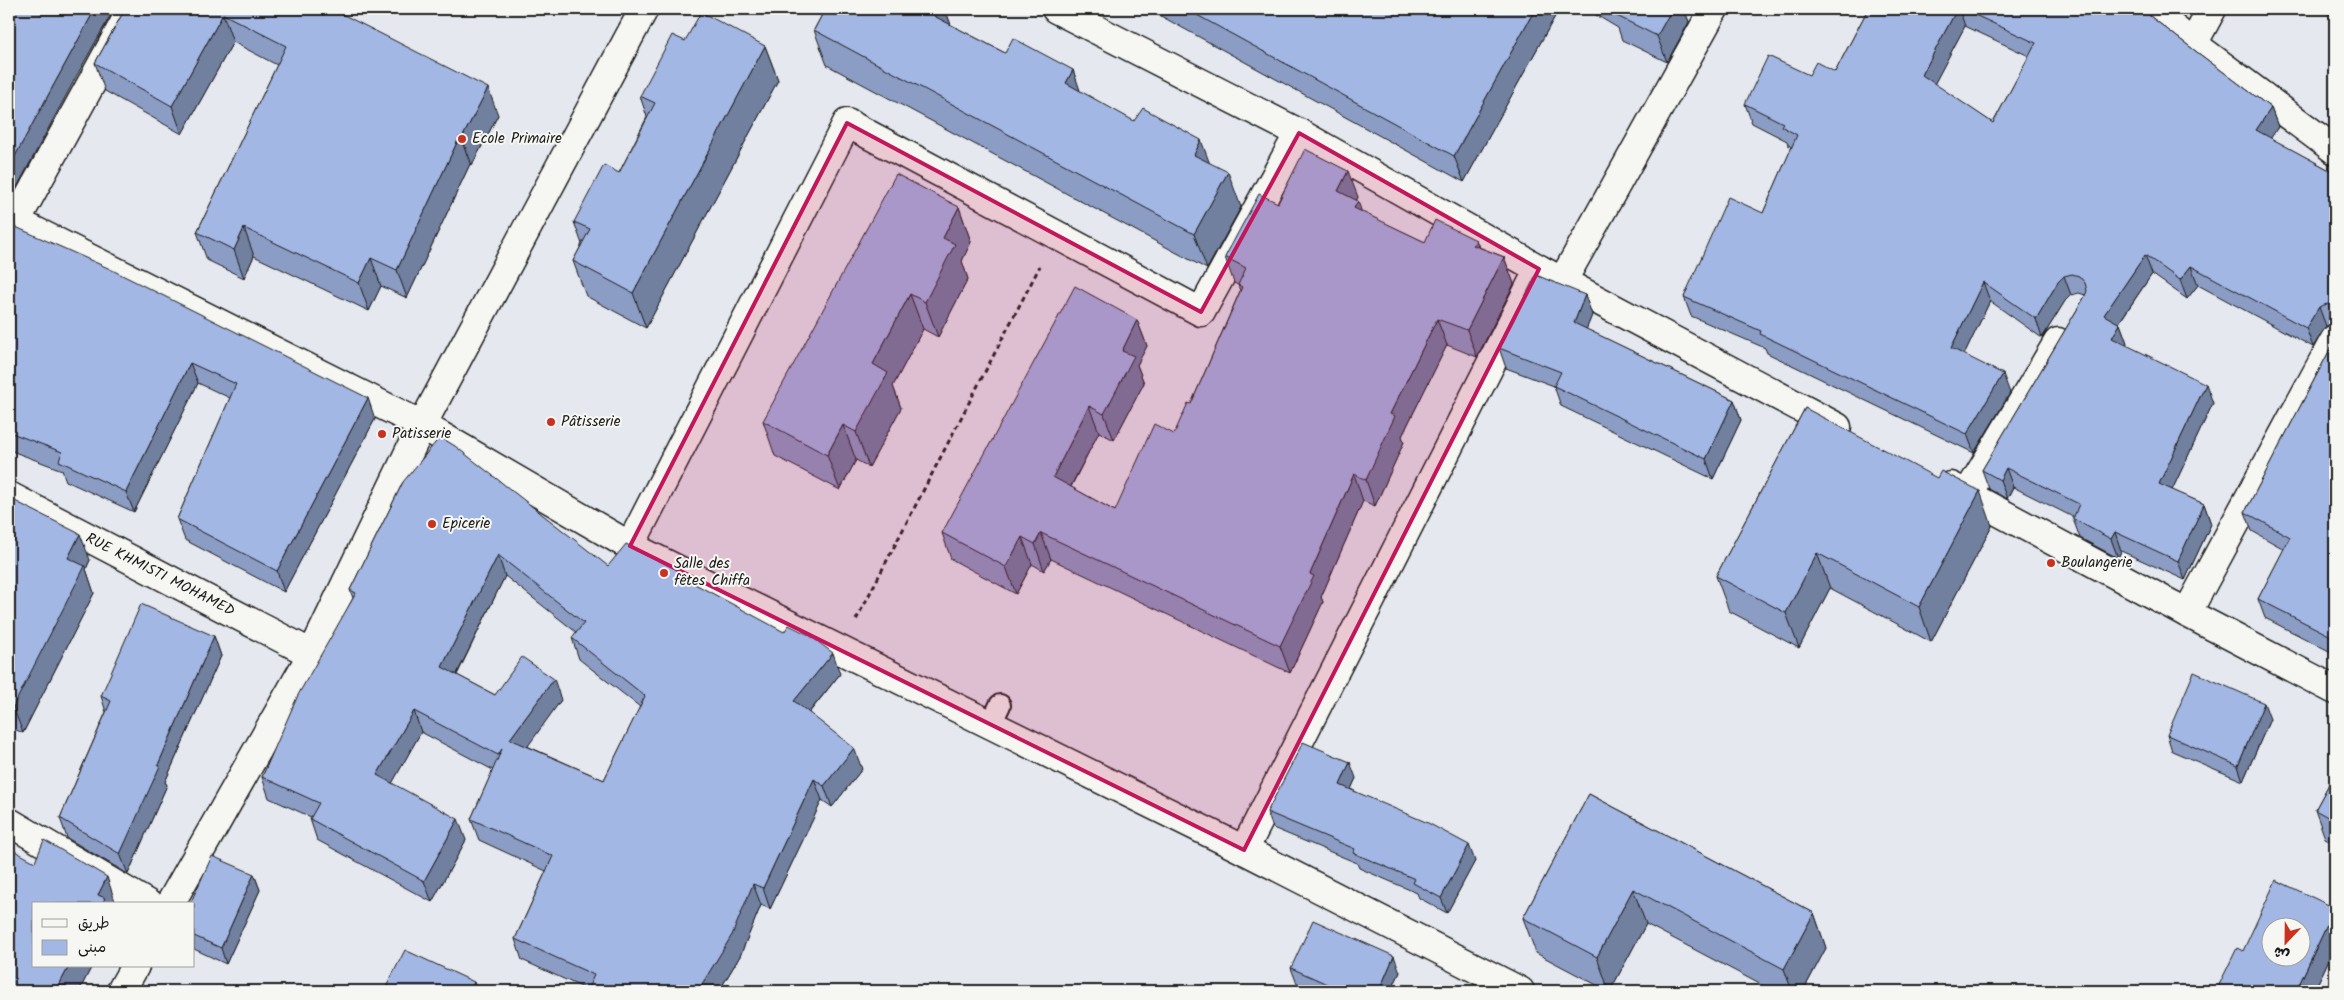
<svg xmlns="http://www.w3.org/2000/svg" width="2344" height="1000" font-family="Kalam,'Playpen Sans Arabic',sans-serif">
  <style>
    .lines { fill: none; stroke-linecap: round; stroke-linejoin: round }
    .lane-casing { stroke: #1c1c1c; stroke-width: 24 }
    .street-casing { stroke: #1c1c1c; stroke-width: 31 }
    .secondary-casing { stroke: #1c1c1c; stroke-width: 31 }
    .path { stroke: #1c1c1c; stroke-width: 3; stroke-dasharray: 5 4; stroke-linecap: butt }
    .lane { stroke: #f6f6f2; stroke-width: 20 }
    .street { stroke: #f6f6f2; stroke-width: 28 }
    .secondary { stroke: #f6f6f2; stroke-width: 28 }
    .wall { fill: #8c9dc5; stroke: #1c1c1c; fill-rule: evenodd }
    .shaded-wall { fill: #7280a0; stroke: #1c1c1c }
    .building { fill: #a3b7e5; stroke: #1c1c1c; fill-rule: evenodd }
    .marked { fill: #c2185b; fill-opacity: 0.2; stroke: #c2185b; stroke-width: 4; stroke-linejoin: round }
    .poi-dot { fill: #c8321e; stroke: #f6f6f2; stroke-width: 2 }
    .labels { text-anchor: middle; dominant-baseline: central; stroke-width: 4; stroke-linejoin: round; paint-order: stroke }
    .poi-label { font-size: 15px; fill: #1c1c1c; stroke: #f6f6f2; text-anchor: start }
    .street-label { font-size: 15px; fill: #1c1c1c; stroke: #f6f6f2 }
  </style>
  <rect width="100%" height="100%" fill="#e5e9ef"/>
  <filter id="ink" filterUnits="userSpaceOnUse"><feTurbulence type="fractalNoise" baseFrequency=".02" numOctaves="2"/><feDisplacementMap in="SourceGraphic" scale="10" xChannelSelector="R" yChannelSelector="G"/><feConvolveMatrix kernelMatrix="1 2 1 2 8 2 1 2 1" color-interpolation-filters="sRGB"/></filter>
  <g filter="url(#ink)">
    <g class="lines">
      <g class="lane-casing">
        <polyline id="lane" points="990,726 1000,705"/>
      </g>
      <g class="street-casing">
        <g id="street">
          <polyline points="1056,9 1299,133 1539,269 1837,427"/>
          <polyline points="2150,9 2193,44 2335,150"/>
          <polyline points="2193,44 2212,9"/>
          <polyline points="9,218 422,425 630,546 1244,850 1520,991"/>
          <polyline points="16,221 132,9"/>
          <polyline points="1562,282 1714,9"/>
          <polyline points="1951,486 2187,613 2335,690"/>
          <polyline points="1967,495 2058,342"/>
          <polyline points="9,496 312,654"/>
          <polyline points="630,546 847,123 1201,312 1299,133"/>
          <polyline points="2187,613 2335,339"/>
          <polyline points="9,822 148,904"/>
          <polyline points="1244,850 1539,269"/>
        </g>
      </g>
      <g class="secondary-casing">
        <g id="secondary">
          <polyline points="170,904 312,654 422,425 644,9"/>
          <polyline points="121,991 135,966"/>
        </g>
      </g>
      <polyline class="path" points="856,620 1040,266"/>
      <use href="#lane" class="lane"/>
      <use href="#street" class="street"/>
      <use href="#secondary" class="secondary"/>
    </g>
    <g class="wall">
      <polygon points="125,9 332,9 498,115 472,165 470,164 407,298 381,286 369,311 254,256 244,278 207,260 197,232 277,65 233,42 182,134 105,91 95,63"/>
      <polygon points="825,9 945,9 951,25 1005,53 1073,70 1080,92 1210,163 1241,207 1207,269 827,65 814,30"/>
      <polygon points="1148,9 1385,9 1395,14 1559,9 1464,182"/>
      <polygon points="1586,9 1684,9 1689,22 1667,62 1622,40 1618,28"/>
      <path d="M1868,9H2141L2177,37L2271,108L2278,127L2270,138L2335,173V324L2326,326L2313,347L2198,285L2187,299L2152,274L2119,323L2120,324L2127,343L2125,345L2213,403L2172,490L2204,504L2211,524L2185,580L2121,551L2118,558L2080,538L2073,519V517L2013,487L2007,499L1989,489L1982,470L2084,298L2085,295L2079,293L2071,295L2065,301L2042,338L1990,301L1964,355L2010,393L1974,453L1767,353L1765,348L1691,316L1684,297L1763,213L1792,147L1788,145L1787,141L1752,123L1745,104L1835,72ZM1965,26L2029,56L1993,123L1934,84Z"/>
      <polygon points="2319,9 2335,9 2335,10 2332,16"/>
      <polygon points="685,41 765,46 778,80 646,328 586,296 573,261 582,244 574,222 619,173 647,117 640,96"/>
      <polygon points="1358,197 1356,201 1361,212 1425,242 1476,240 1479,247 1504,257 1514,284 1477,357 1447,345 1402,436 1404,442 1375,506 1363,501 1321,597 1323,602 1290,673 1051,559 1044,571 1032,564 1016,594 951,559 942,533 1137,320 1147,346 1137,365 1144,383 1114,440 1099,432 1071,487 1115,511 1174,434 1191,404 1240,291 1238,285 1234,283 1225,257 1278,203"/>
      <polygon points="959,207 971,242 962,261 968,279 938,337 923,329 893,386 901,408 869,467 856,460 840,490 775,456 763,421"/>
      <polygon points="9,224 375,419 284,592 185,540 177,519 230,398 198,383 134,512 66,481 62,470 9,450"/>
      <polygon points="1585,295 1592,315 1586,329 1734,400 1741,420 1713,479 1561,406 1554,386 1506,368 1499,348"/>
      <polygon points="2335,340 2335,654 2265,618 2258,599 2284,549 2252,531 2245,512"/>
      <polygon points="1805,408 1992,526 1931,642 1830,588 1799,648 1729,611 1716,576"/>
      <path d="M403,482L608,566L695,584L840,674L809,713L862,769L832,807L822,800L770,909L761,905L740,956L719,991H587L588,990L522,960L515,939L546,871L479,840L471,819L493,770L421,732L392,783L466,840L432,902L317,840L310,819L311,817L269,798L262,777L353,598L350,590ZM505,576L576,632L572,638L579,659L640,707L604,780L527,746L561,700L495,695L457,675Z"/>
      <polygon points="9,498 90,560 86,569 94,593 23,733 12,728 9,735"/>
      <polygon points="214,636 221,656 165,782 167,785 128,874 67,838 60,818 106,712 101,696"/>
      <polygon points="2270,719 2243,781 2172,751 2167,735"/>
      <polygon points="2335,773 2335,843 2325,838 2315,810"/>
      <polygon points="1356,778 1351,789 1475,861 1447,913 1419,898 1417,893 1359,868 1357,863 1273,828 1267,812"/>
      <polygon points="1589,794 1814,913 1826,948 1803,991 1773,991 1646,924 1610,991 1608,991 1536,953 1523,918"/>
      <polygon points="9,848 34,966 92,966 79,991 9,991"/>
      <polygon points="254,874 260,890 226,964 194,949 194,904"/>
      <polygon points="2335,947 2314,991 2219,991 2218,987 2243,951"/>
      <polygon points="1291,968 1400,972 1391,991 1314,991 1297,984"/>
    </g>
    <g class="shaded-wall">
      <polygon points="95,9 114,9 77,75 9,202 9,167 70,55"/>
      <polygon points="938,9 945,9 955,36 934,16"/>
      <polygon points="1535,9 1559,9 1464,182 1454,156"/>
      <polygon points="1672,9 1684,9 1689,22 1667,62 1657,36"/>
      <polygon points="1957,9 1959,9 1965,26 1929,94 1922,75"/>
      <polygon points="2330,9 2335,9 2332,16"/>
      <polygon points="223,14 233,42 182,134 172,106"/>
      <polygon points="765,46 778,80 646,328 633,293"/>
      <polygon points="1073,70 1085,105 1066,83"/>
      <polygon points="488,88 498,115 472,165 462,138"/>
      <polygon points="2271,108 2278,127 2263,150 2256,130"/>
      <polygon points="460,136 470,164 407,298 397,270"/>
      <polygon points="1201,140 1214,175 1194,155"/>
      <polygon points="1348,171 1358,197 1348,218 1338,191"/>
      <polygon points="1228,172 1241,207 1207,269 1194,234"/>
      <polygon points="1358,201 1367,228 1354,208"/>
      <polygon points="959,207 971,242 962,261 968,279 938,337 925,302 943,238"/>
      <polygon points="244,228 254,256 244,278 234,250"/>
      <polygon points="1476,240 1486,267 1473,245"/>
      <polygon points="2145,255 2152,274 2111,334 2104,315"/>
      <polygon points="1504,257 1514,284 1477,357 1467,330"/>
      <polygon points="371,258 381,286 369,311 359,283"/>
      <polygon points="2191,266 2198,285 2187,299 2180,280"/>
      <polygon points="2064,276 2071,295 2065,301 2042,338 2036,319 2058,282"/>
      <polygon points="1983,282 1990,301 1958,368 1951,348"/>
      <polygon points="910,294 923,329 893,386 901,408 869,467 856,432 873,364"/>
      <polygon points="1585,295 1592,315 1581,343 1574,323"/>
      <polygon points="2319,307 2326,326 2313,347 2306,328"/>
      <polygon points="1437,319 1447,345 1402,436 1404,442 1375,506 1366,480 1390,414"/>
      <polygon points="1137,320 1147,346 1137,365 1144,383 1114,440 1104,414 1122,351"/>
      <polygon points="2120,324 2127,343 2119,357 2112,338"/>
      <polygon points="190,363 198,383 134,512 126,492"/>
      <polygon points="2003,374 2010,393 1974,453 1967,434"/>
      <polygon points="2206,384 2213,403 2166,503 2159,484"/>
      <polygon points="368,398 375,419 284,592 277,571"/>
      <polygon points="1734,400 1741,420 1713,479 1706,459"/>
      <polygon points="1089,406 1099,432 1062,503 1053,477"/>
      <polygon points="843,425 856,460 840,490 827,455"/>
      <polygon points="2006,468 2013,487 2007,499 2000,480"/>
      <polygon points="1354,474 1363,501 1321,597 1323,602 1290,673 1280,646 1310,574"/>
      <polygon points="1980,491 1992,526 1931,642 1919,607"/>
      <polygon points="2204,504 2211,524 2185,580 2178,561"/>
      <polygon points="2115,532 2121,551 2118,558 2111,539"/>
      <polygon points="1041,533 1051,559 1044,571 1035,544"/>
      <polygon points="80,534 90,560 86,569 94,593 23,733 13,707 68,558"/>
      <polygon points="1022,537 1032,564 1016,594 1006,567"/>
      <polygon points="1817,553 1830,588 1799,648 1786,613"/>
      <polygon points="498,555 505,576 450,688 442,667"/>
      <polygon points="2335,627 2335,649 2331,636"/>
      <polygon points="214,636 221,656 165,782 167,785 128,874 120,854 158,765"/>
      <polygon points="833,653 840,674 801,722 794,701"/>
      <polygon points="554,679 561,700 518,760 510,739"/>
      <polygon points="2264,703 2270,719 2243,781 2238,766"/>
      <polygon points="414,711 421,732 385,796 377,775"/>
      <polygon points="9,719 12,728 9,735"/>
      <polygon points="854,748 862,769 832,807 824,786"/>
      <polygon points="1350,762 1356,778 1346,800 1340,785"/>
      <polygon points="814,779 822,800 770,909 763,888"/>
      <polygon points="458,819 466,840 432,902 424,881"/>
      <polygon points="1469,845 1475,861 1447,913 1441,898"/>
      <polygon points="254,874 260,890 226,964 221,948"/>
      <polygon points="107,877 116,904 101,904 98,895"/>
      <polygon points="753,884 761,905 740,956 719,991 699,991"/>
      <polygon points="1633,889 1646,924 1610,991 1609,991 1597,957"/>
      <polygon points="2335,908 2335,947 2314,991 2296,991"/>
      <polygon points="1814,913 1826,948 1803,991 1792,991 1784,969"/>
      <polygon points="1394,956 1400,972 1391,991 1379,991"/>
      <polygon points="69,966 92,966 79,991 56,991"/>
      <polygon points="474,982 477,991 470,991"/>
    </g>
    <g class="building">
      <polygon points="9,9 95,9 70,55 9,167"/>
      <polygon points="125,9 332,9 488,88 462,138 460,136 397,270 371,258 359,283 244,228 234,250 197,232 286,46 223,14 172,106 95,63"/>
      <polygon points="825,9 938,9 934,16 1005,53 1013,38 1073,70 1066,83 1134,121 1143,108 1201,140 1194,155 1228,172 1194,234 814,30"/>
      <polygon points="1186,9 1385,9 1395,14 1399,9 1535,9 1454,156"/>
      <polygon points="1616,9 1672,9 1657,36 1613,14"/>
      <polygon points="1868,9 1957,9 1922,75 1993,123 2036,43 1962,9 2141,9 2177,37 2271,108 2256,130 2335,173 2335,306 2327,304 2319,307 2306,328 2191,266 2180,280 2145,255 2104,315 2120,324 2112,338 2206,384 2159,484 2204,504 2178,561 2115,532 2111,539 2073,519 2079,504 2006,468 2000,480 1982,470 2084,298 2087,291 2085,283 2079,276 2072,274 2064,276 2058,282 2036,319 1983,282 1951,348 2003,374 1967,434 1760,334 1761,331 1684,297 1728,197 1763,213 1797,135 1781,126 1783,123 1745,104 1768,56 1809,75 1816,62 1835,72"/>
      <polygon points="701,12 765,46 633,293 573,261 590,229 574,222 604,165 619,173 655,103 640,96 672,35 685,41"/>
      <polygon points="1305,149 1348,171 1338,191 1358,201 1354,208 1425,242 1435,220 1476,240 1473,245 1504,257 1467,330 1437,319 1390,414 1395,416 1366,480 1354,474 1310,574 1314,576 1280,646 1041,533 1035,544 1022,537 1006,567 942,533 1075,286 1137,320 1122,351 1134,356 1104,414 1089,406 1053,477 1115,511 1154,424 1174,434 1188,403 1191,404 1242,287 1238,285 1246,268 1225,257 1259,194 1278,203"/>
      <polygon points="896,174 959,207 943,238 955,244 925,302 910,294 873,364 888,373 856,432 843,425 827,455 763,421"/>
      <polygon points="9,224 108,268 368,398 277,571 177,519 236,384 190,363 126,492 59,461 62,452 9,432"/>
      <polygon points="1536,275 1585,295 1574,323 1734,400 1706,459 1554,386 1561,372 1499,348"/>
      <polygon points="2335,340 2335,627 2331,636 2258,599 2290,537 2245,512"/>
      <polygon points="1805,408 1937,478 1941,471 1980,491 1919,607 1817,553 1786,613 1716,576"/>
      <path d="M440,437L455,446L608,566L626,544L674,568L695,584L784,632L789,625L809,635L833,653L794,701L854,748L824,786L814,779L763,888L753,884L732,935L702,984L699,991H587L594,975L515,939L553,856L471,819L502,749L498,755L414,711L377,775L458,819L424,881L310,819L319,803L262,777L298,695L356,593L350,590L403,482ZM498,555L584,623L572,638L645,696L604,780L510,739L554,679L522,657L495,695L442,667Z"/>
      <polygon points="9,498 80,534 68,558 85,566 13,707 9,705"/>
      <polygon points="141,604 214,636 158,765 160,766 120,854 60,818 111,701 101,696"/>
      <polygon points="2194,672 2264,703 2238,766 2167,735"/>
      <polygon points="1303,742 1350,762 1340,785 1428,823 1469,845 1441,898 1413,883 1415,879 1353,853 1355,849 1267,812"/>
      <polygon points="2335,773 2335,821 2315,810"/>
      <polygon points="1589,794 1814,913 1784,969 1633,889 1597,957 1523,918"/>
      <polygon points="44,840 107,877 98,895 105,898 102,904 34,904 34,966 69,966 56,991 21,991 9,985 9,848 35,862"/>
      <polygon points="212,856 254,874 221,948 194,936 194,904 190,904"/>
      <path d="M2276,880L2335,908L2296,991H2226L2218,987L2237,948L2243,951ZM2272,928H2302V958H2272Z"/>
      <polygon points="1313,920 1394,956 1379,991 1343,991 1291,968"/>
      <polygon points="405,950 474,982 470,991 384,991"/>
    </g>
  </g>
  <path class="marked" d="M847,123L1201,312L1299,133L1539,269L1244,850L630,546Z"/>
  <g class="poi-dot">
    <circle cx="462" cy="139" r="5"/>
    <circle cx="551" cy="422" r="5"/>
    <circle cx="382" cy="434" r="5"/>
    <circle cx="432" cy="524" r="5"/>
    <circle cx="2051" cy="563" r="5"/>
    <circle cx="664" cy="573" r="5"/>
  </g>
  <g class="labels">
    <g class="poi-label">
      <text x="472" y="139">Ecole Primaire</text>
      <text x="561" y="422">Pâtisserie</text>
      <text x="392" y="434">Patisserie</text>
      <text x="442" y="524">Epicerie</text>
      <text x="2061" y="563">Boulangerie</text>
      <text x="674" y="564">Salle des<tspan x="674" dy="17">fêtes Chiffa</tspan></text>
    </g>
    <g class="street-label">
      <text transform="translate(160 575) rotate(27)">RUE KHMISTI MOHAMED</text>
    </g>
  </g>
  <rect width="2344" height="1000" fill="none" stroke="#f6f6f2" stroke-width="30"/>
  <rect x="15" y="15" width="2314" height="970" fill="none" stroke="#1c1c1c" stroke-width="2" filter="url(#ink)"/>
  <rect x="32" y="902" width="162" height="65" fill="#f6f6f2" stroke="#9f9f9c"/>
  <rect x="42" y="919" width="25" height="8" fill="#f6f6f2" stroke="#9f9f9c"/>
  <text x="78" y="928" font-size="15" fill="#1c1c1c">طريق</text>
  <rect x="42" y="940" width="25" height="15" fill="#a3b7e5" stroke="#9f9f9c"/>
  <text x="78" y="952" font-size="15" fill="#1c1c1c">مبنى</text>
  <g transform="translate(2286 942) rotate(202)"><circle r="24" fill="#f6f6f2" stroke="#9f9f9c"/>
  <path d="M0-4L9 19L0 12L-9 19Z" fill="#c8321e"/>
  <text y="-8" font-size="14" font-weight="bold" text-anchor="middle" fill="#1c1c1c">ش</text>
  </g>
</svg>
